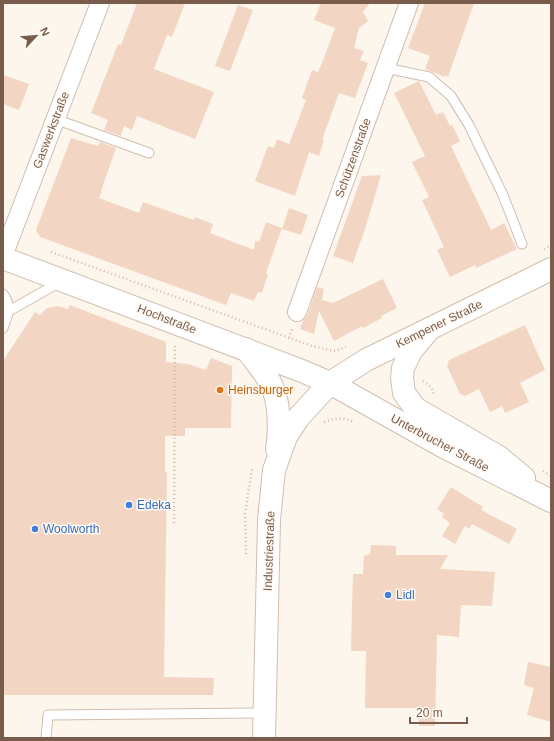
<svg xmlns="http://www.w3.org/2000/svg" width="554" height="741" font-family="Helvetica,sans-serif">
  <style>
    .building { fill: #f3d5c3 }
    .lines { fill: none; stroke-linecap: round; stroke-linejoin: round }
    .service-casing { stroke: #d1beb0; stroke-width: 11 }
    .minor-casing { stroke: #d1beb0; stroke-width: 20 }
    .tertiary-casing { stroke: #d1beb0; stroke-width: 24 }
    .path { stroke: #d9b8a5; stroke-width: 2.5; stroke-dasharray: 1 3; stroke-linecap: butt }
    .service { stroke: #fff; stroke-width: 9 }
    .minor { stroke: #fff; stroke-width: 18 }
    .tertiary { stroke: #fff; stroke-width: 22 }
    .food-dot { fill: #e8710a; stroke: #fffaf3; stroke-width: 1.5 }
    .shop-dot { fill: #3f7fe0; stroke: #fffaf3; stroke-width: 1.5 }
    .labels { text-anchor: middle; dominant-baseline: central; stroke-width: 3; stroke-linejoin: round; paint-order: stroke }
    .street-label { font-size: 12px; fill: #7a5c4d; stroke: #fffaf3 }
    .food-label { font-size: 12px; fill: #c56008; stroke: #fffaf3; text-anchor: start }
    .shop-label { font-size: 12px; fill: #366cbe; stroke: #fffaf3; text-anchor: start }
  </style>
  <rect width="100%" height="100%" fill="#fdf6ec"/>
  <g class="building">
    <polygon points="137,3 185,3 172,37 167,35 154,69 214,92 195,139 137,116 132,130 124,126 121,136 104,130 108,120 91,113 118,44 121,45"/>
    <polygon points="321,3 370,3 363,12 368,21 359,28 354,48 364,51 360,60 368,63 355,98 339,93 322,140 324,140 319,156 309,152 295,196 255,181 268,146 274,148 277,139 289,144 306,100 302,98 312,70 318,72 324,58 335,28 314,20"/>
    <polygon points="425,3 474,3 448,77 445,75 445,77 425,69 430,56 408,48"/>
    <polygon points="238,5 253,10 230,71 215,66"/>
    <polygon points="3,75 29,84 19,110 3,104"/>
    <polygon points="419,81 436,115 443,112 450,126 452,125 460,141 451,146 491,230 504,223 517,249 476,268 475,265 450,277 437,250 444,247 422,200 429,197 412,162 425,156 394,93"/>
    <polygon points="71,138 98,146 100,142 116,148 101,191 102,191 99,198 139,213 143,202 194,220 195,217 213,224 210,233 254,250 255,241 259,242 266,222 282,228 266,273 268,274 262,293 258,292 254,301 231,293 226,305 40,237 36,230"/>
    <polygon points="381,175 366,226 353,263 333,256 362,176"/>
    <polygon points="289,208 308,215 301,235 282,229"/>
    <polygon points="383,279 397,308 381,316 382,318 363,328 362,326 334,341 319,311 314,334 300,329 303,321 307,316 317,287 324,289 322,300 333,303"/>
    <polygon points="70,305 166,342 166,362 188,364 206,370 211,358 232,366 231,428 185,428 185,436 165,436 165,472 167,473 164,677 214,678 213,695 3,695 3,361 35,312 40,315 47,308 58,306 68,309"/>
    <polygon points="525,325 545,370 520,383 529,402 505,413 502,406 490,412 479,389 465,396 460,394 447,366 449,360"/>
    <polygon points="451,487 483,507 481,510 517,529 509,544 472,524 469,529 465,526 455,544 442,536 450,523 442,517 444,514 437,509"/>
    <polygon points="371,545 396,546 396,555 448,555 440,569 495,572 492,606 461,605 459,637 437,635 435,726 419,726 419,708 365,708 366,651 351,651 352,605 353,574 363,574 364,556 370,554"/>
    <polygon points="528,662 551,667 551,722 527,715 534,688 524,685"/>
  </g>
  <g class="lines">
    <g class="service-casing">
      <g id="service">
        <polyline points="386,68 429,77 451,96 469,125 503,195 522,244"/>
        <polyline points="55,119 149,153"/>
        <path d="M3,294C12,305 8,316 3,328"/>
        <polyline points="9,311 60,282"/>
        <polyline points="46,738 48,715 265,713"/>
      </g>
    </g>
    <g class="minor-casing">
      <g id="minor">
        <polyline points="3,256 100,3"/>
        <polyline points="297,312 409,3"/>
      </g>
    </g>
    <g class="tertiary-casing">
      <g id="tertiary">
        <polyline points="3,258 302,371 330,383 444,447 551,501"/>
        <polyline points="427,332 411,351 403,368 402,378 404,393 415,408 499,457 524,478"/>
        <path d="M246,349C254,360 263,370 270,382C280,400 280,429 277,449"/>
        <polyline points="264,738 269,520 274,470 286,437 298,418 330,383 366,360 551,269"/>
      </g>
    </g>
    <g class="path">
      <polyline points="544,249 551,245"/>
      <polyline points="51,252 312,346 335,351 346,347"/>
      <polyline points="289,338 292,329"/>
      <polyline points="423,381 432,388 434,395"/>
      <path d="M324,422C336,417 344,418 355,422"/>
      <polyline points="543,471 551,476"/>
      <polyline points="174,523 175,345"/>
      <polyline points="246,554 245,514 252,469"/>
    </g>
    <use href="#service" class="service"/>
    <use href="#minor" class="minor"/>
    <use href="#tertiary" class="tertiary"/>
  </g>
  <circle class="food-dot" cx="220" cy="390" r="4"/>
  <g class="shop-dot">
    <circle cx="129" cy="505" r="4"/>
    <circle cx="35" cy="529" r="4"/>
    <circle cx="388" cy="595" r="4"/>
  </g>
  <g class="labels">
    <g class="street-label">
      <text transform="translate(51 130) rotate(-69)">Gaswerkstraße</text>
      <text transform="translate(353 158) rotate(-70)">Schützenstraße</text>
      <text transform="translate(167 319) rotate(21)">Hochstraße</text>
      <text transform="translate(439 324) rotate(-26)">Kempener Straße</text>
      <text transform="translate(440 443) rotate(28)">Unterbrucher Straße</text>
      <text transform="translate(269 551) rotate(-88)">Industriestraße</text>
    </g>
    <g class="food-label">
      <text x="228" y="390">Heinsburger</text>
    </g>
    <g class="shop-label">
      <text x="137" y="505">Edeka</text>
      <text x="43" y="529">Woolworth</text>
      <text x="396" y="595">Lidl</text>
    </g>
  </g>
  <rect width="554" height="741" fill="none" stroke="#7a5c4d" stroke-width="8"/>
  <g transform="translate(36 36) rotate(64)" stroke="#fffaf3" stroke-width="3" paint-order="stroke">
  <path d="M0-3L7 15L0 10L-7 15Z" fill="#7a5c4d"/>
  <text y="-6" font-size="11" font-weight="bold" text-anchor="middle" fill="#7a5c4d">N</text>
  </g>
  <path d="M410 717v6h57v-6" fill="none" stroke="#7a5c4d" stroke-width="2"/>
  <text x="416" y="717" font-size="12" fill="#7a5c4d" stroke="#fffaf3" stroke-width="3" paint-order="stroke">20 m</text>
</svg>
